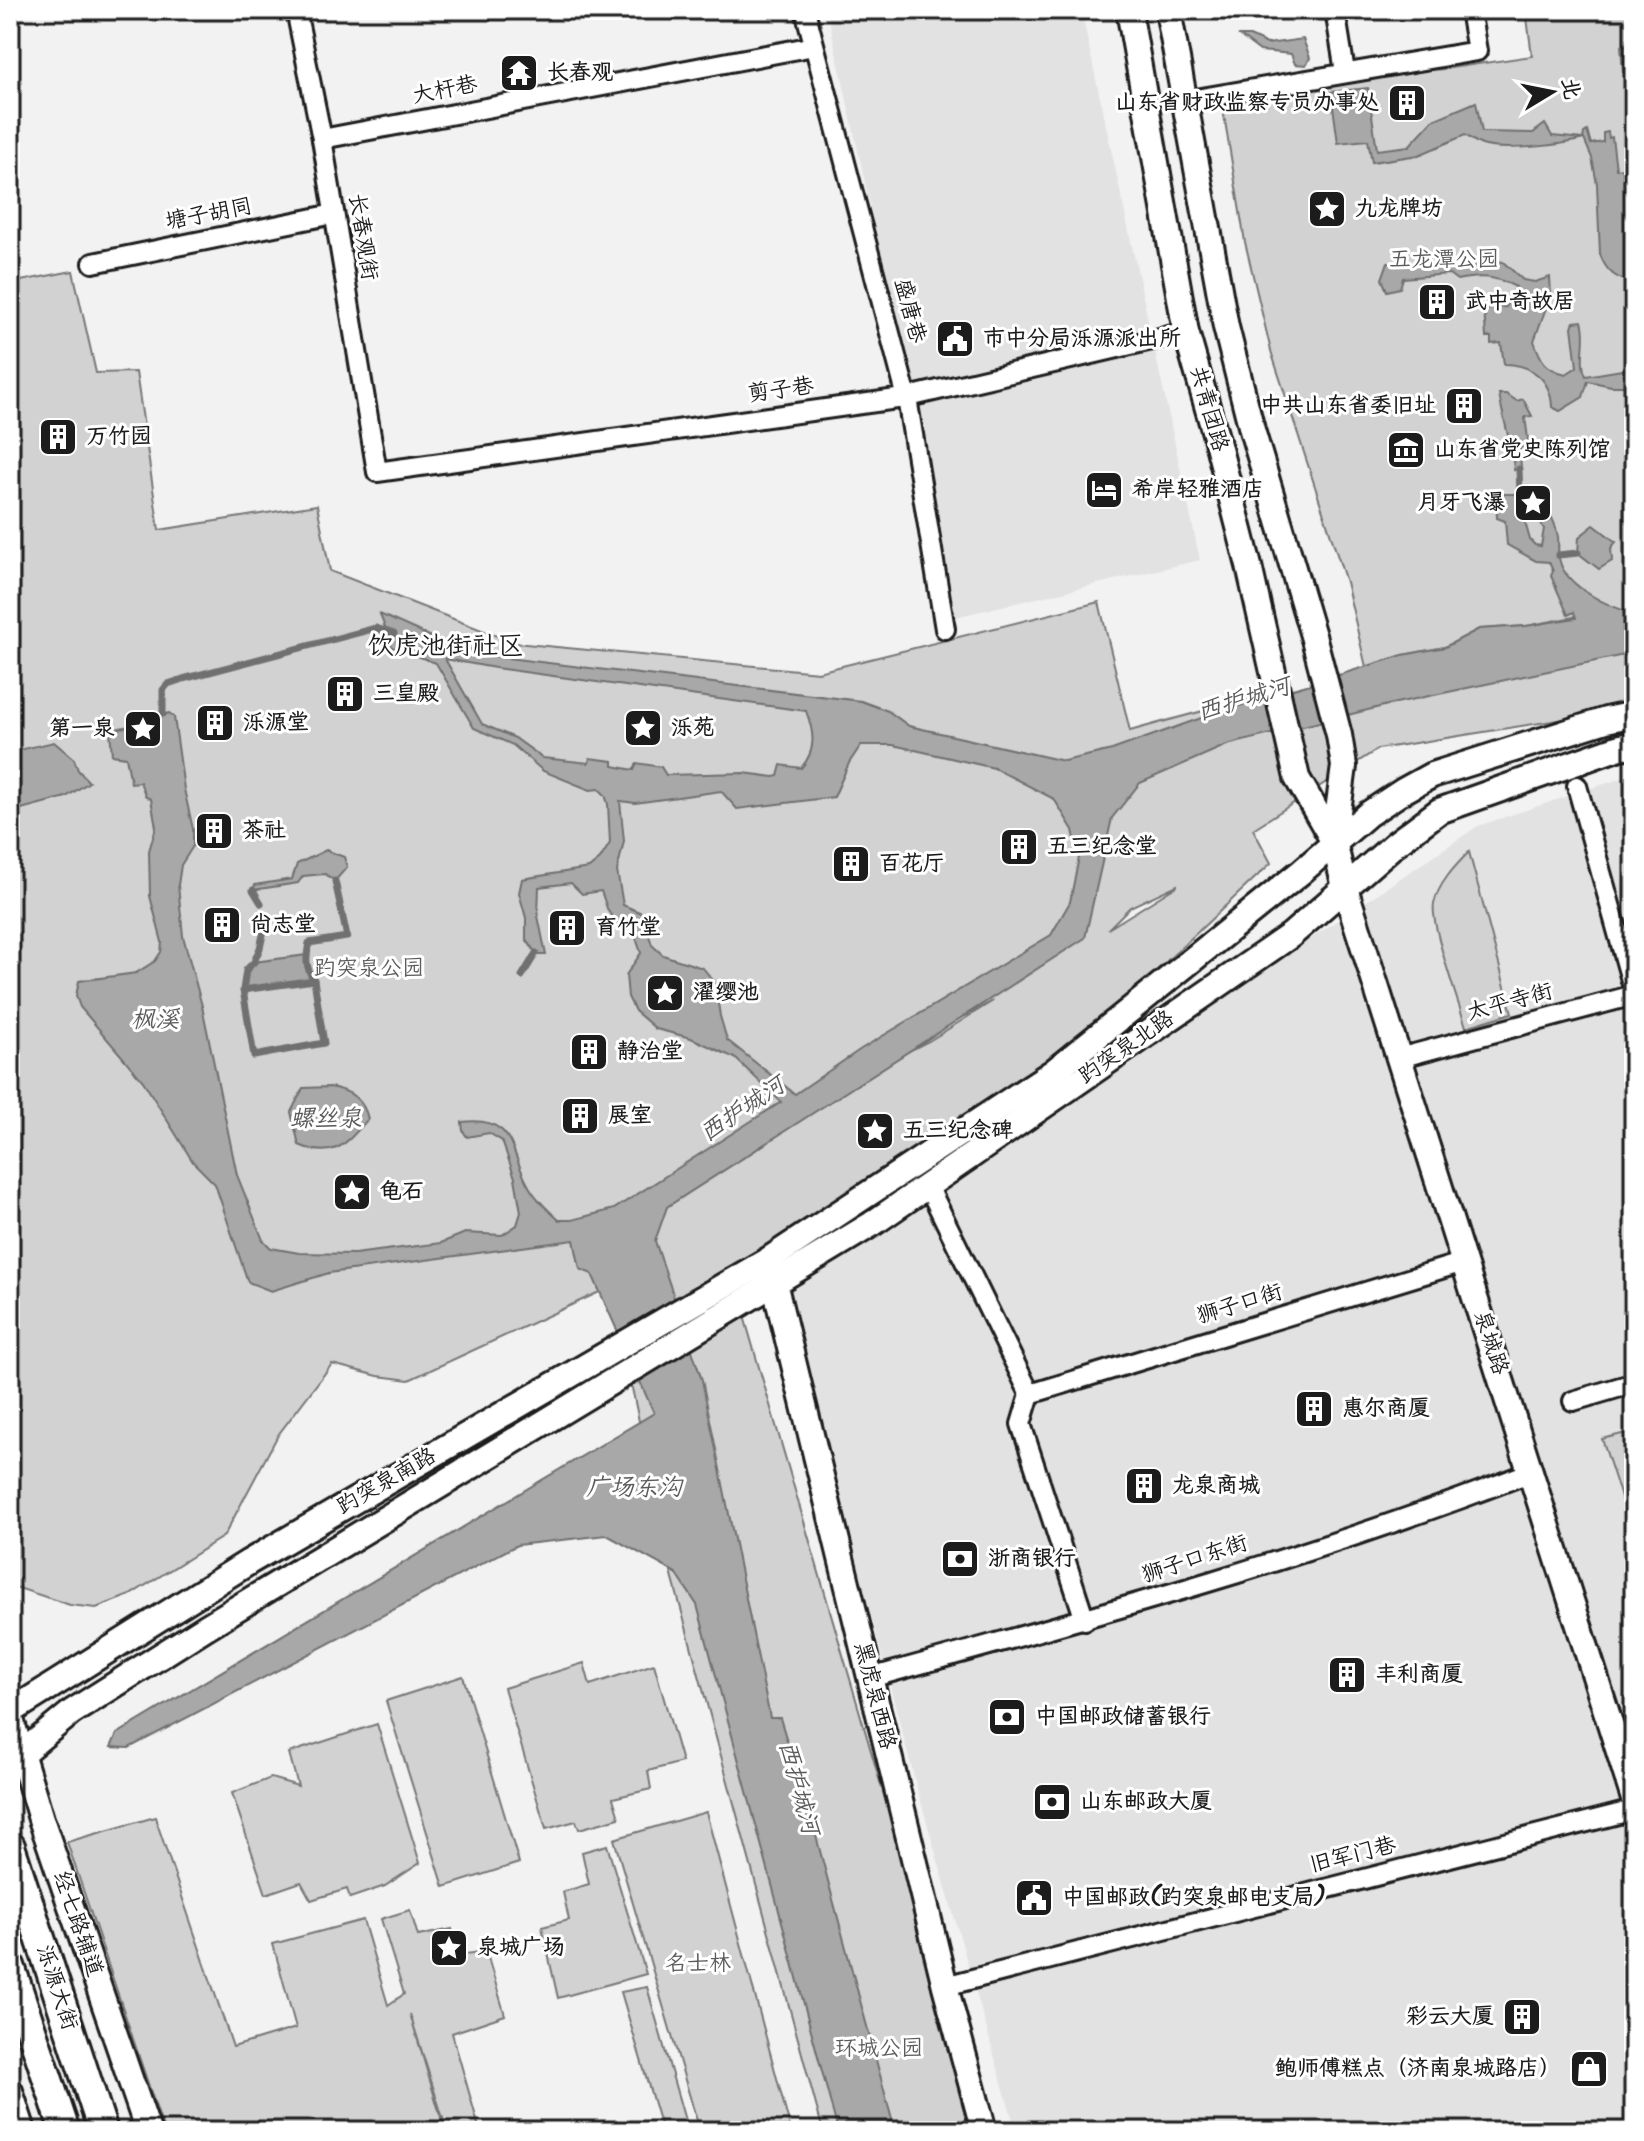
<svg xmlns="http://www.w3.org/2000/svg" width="1644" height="2141" font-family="Kalam,'LXGW WenKai TC',sans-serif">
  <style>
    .built { fill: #e2e2e2 }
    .green { fill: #d2d2d2; stroke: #777; stroke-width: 2; fill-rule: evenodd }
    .water { fill: #a8a8a8; stroke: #707070; stroke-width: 2; fill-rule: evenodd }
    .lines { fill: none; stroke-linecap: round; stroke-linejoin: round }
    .stream { stroke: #707070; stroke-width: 7 }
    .street-casing { stroke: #1c1c1c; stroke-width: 24 }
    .secondary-casing { stroke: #1c1c1c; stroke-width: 30 }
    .primary-casing { stroke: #1c1c1c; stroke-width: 34 }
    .street { stroke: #fff; stroke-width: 18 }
    .secondary { stroke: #fff; stroke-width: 24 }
    .primary { stroke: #fff; stroke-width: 28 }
    .labels { text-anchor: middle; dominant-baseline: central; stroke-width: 6; stroke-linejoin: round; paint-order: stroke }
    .poi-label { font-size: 22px; font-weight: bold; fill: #1c1c1c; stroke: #fff; text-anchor: start }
    .street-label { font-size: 22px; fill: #1c1c1c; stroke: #fff }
    .park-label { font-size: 22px; fill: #5c5c5c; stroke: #fff }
    .water-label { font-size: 24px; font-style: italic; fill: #5b5b5b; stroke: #fff }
    .quarter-label { font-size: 26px; fill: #1c1c1c; stroke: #fff }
  </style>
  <rect width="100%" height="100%" fill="#f2f2f2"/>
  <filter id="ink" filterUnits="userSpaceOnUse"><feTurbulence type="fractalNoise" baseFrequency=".0125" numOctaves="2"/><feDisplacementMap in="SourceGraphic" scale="16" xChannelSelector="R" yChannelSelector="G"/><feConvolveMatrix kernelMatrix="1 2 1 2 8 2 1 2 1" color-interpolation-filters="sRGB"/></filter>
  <g filter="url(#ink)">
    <g class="built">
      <polygon points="827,10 1081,10 1200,560 951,618 909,382"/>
      <polygon points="1634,774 1634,2131 1016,2131 917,1788 785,1292 1478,826"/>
    </g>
    <g class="green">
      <polygon points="1526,10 1634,10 1634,613 1616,609 1526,626 1479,629 1445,647 1403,655 1366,667 1346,582 1271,351 1245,242 1221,97 1326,78 1444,69 1532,56"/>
      <path d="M73,271L96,373L136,372L159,530L317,505L330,571L515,643L818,672L1099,602L1130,731C1295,684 1464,648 1634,626V708L1378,749L1253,829L1271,863L928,1186L737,1292L982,2131H823L671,1572L625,1355L606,1289L409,1380L378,1376L332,1364L278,1435L224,1536L130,1595L96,1608L70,1605L15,1587L10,1581V283ZM1177,885V886L1108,929L1130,907ZM993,1001L929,1041L798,1107L799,1102Z"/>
      <path d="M1469,852L1512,1013L1466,1027C1459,1004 1430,923 1434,904C1438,884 1455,866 1469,852Z"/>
      <polygon points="1634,1431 1634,1537 1602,1439"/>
      <polygon points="584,1663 590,1685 654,1664 682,1762 648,1771 651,1789 613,1798 619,1818 579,1829 576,1821 546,1829 504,1688"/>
      <polygon points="463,1676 519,1863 444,1887 386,1701"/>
      <polygon points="377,1724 420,1863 385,1886 350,1898 347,1889 311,1900 301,1882 266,1894 232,1793 271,1778 298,1786 289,1753"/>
      <polygon points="706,1812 791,2131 700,2131 614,1839"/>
      <polygon points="155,1817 233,2047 296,2028 273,1944 363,1920 388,2005 404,1994 381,1919 410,1910 418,1936 452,1929 459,1955 486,1951 505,2015 452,2033 480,2131 447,2131 410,2014 445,2131 164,2131 67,1842"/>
      <polygon points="607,1845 646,1974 558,1998 542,1927 569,1920 563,1892 589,1884 582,1852"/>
      <polygon points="647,1987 688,2131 662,2131 621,1992"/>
    </g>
    <g class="water">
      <polygon points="1240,36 1250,36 1267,44 1303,39 1310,58 1306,65 1295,64 1291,54 1260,51"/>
      <polygon points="1634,45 1634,71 1623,72 1621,46"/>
      <path d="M1368,88L1377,150L1409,146L1433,120L1476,102L1482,132L1533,133L1545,124L1552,136L1583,139L1584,133L1587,131L1591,144L1603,142V133L1608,132L1609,138L1612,137L1616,169L1634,167V283C1616,279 1606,272 1600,254L1597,184L1592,158L1584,139C1562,145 1502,152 1482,145C1476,143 1470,138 1465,135L1419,155L1372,162L1368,140L1338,143L1331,92Z"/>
      <path d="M1479,258L1503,262L1523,280L1535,282L1550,277L1551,294L1534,341C1541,361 1545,369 1566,374L1577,367L1572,327L1574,322L1582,321C1588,339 1578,360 1586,376L1634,368V386H1611L1588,381L1583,397L1560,411L1552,407C1551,379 1531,364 1504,364L1501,343L1491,344V337H1486L1484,309L1506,307L1516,287C1494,276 1481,275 1457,280L1449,274L1403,278L1400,288L1387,291L1382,279L1388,262L1459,267Z"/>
      <path d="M1499,394H1506L1517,401L1523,399L1532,416L1525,417L1529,446L1520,448L1521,469L1514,470C1512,444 1503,420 1499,394Z"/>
      <path d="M1496,494H1534C1546,507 1555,518 1558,537C1559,545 1557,553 1560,562C1567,587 1610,608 1634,613V653L1396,703L1227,745L1140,783L1112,818L1085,938L667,1207L655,1241L702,1380L770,1718H780L816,1836L895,2131H838L697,1605L676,1573L607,1535L517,1545L129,1748L111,1747L117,1734L654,1413L592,1274L580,1269L574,1240L329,1273L271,1291L248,1282L215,1184L193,1162L143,1081L80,1007L76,996L79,981L136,973L155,961L161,952L162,942L150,896L149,851L156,827L151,799L146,797L140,782L131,783L126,757L112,755L110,730L144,723L169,713L174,717L184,789L193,829V846L181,865L178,885L183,936L202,1006L237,1175L263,1240L271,1248L299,1253L354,1254L441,1243L465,1233L502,1235L517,1225L521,1212L515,1178L502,1141L489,1133L467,1137L463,1131L462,1122C518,1115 509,1155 530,1188C537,1200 549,1211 559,1220H572L614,1209L781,1102L735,1058L691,1038L656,1029L635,1011L628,997L626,975L641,953L632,926L616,922L608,911L601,891L582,894L571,883L539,887L538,916L546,955H537L526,939V918L519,893L522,879L589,868L600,859L610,843L608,804L605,795L599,789L590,790L543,771L513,745L474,728L436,663L392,647L380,614L445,643L499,657L861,701L888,711L909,726L1064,761L1112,750L1204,717L1403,655L1445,647L1479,629L1526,626L1576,618L1574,612L1568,615L1551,576L1553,571L1549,562L1536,561L1507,545L1505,521L1497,518ZM1532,518L1538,519L1544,529L1541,546L1535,545L1530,540L1525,522ZM445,659L495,668L806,711C814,732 817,750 801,768L781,765L778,776L774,777L744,773L666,775L661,767L637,763L634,770L613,766V761L590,758L589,763L543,758L515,738L482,724ZM861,745H893L994,768L1054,799L1073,830L1079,857L1070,902L1051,935L861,1049L795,1094L727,1040L720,1016L715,983L703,968L663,955L652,945L642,913L623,905L617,871L624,841L620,801L635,803L721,791L737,809L834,797L849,763Z"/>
      <polygon points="1594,525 1616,542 1611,548 1612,561 1599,569 1578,553 1579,537"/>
      <polygon points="54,742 74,759 78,770 89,782 66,797 10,812 10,752"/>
      <polygon points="326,850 344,857 347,867 335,881 325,874 303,876 298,883 253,890 255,885 292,879 297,864"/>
      <polygon points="307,955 307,969 314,980 243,990 246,970 254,962"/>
      <path d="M330,1087C349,1090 364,1099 368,1119C345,1145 334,1160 299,1145L291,1112L303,1088Z"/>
    </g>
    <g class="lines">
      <g class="stream">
        <polyline points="1519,469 1520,494"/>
        <polyline points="1558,555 1578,553"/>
        <polyline points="163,714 163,690 168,684 183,679 376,628 394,634"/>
        <polyline points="253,890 261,903"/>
        <polyline points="522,976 536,953"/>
        <polygon points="314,980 324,1043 254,1056 243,990"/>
        <path d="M314,980C305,967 306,958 309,943L347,937L335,881"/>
        <polyline points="243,990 246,970 254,962 260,948 267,917"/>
      </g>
      <g class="street-casing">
        <g id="street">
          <polyline points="296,10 322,139 377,472 904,398 1186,332"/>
          <polyline points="805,10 907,398 945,629"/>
          <polyline points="1335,10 1345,72"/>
          <polyline points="1184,101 1477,51 1470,10"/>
          <polyline points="322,139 814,46"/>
          <polyline points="93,263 334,214"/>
          <polyline points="1577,786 1634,991"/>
          <polyline points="1399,1058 1634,995"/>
          <polyline points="928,1186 1030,1394 1021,1424 1085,1620"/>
          <polyline points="1030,1394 1464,1262"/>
          <polyline points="1573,1401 1634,1383"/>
          <path d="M870,1678C1092,1617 1316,1556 1531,1472"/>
          <polyline points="945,1986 1634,1810"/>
        </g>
      </g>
      <g class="secondary-casing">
        <g id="secondary">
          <polyline points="1129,10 1186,332 1216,437 1249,566 1297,778 1334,842 1345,888 1634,1799"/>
          <polyline points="1168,10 1226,327 1252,430 1314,639 1339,735 1344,766 1334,842"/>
          <polyline points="771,1270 945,1986 984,2131"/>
          <polyline points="10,1712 249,1562 768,1260 1053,1072 1301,872 1368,814 1403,791 1432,775 1606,720 1634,714"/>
          <polyline points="10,1716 41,1819 148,2131"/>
          <polyline points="10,1763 72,1712 206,1627 872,1224 1291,935 1395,844 1439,811 1617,748 1634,744"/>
          <polyline points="10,2091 23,2131"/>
        </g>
      </g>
      <g class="primary-casing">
        <g id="primary">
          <polyline points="10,1846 103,2131"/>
          <polyline points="10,1966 65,2131"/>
        </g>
      </g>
      <use href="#street" class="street"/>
      <use href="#secondary" class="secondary"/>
      <use href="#primary" class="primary"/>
    </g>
  </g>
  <defs>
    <g id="temple-square" transform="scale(2)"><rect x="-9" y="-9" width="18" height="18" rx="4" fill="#1c1c1c" stroke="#fff"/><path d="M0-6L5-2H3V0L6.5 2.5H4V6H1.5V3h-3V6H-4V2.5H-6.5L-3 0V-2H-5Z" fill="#fff"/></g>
    <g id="building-square" transform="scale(2)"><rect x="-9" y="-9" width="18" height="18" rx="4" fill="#1c1c1c" stroke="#fff"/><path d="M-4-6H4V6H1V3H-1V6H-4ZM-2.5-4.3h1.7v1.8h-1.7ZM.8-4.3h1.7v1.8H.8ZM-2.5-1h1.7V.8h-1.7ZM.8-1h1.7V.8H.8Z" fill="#fff"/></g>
    <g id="sight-square" transform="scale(2)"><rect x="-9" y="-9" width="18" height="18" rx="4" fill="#1c1c1c" stroke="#fff"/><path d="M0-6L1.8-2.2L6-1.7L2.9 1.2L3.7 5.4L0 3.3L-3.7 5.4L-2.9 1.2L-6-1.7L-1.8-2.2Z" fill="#fff"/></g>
    <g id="civic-square" transform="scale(2)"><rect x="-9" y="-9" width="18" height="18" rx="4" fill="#1c1c1c" stroke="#fff"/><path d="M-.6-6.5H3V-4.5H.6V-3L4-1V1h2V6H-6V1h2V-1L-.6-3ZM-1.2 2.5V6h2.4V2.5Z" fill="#fff"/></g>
    <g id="museum-square" transform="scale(2)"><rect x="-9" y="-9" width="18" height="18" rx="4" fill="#1c1c1c" stroke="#fff"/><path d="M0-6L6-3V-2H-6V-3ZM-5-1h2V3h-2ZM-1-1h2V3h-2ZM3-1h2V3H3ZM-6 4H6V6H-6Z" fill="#fff"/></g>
    <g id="hotel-square" transform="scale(2)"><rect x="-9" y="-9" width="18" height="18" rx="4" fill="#1c1c1c" stroke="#fff"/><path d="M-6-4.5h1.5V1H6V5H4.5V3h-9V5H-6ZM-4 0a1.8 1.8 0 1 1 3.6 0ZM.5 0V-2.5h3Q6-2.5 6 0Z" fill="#fff"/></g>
    <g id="bank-square" transform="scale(2)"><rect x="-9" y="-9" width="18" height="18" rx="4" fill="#1c1c1c" stroke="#fff"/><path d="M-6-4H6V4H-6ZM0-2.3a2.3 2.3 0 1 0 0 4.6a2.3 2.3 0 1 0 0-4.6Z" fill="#fff"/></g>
    <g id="shop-square" transform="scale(2)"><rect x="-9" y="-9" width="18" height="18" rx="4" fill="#1c1c1c" stroke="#fff"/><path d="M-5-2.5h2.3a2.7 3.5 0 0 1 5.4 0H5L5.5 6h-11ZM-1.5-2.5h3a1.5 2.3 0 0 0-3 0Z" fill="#fff"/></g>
  </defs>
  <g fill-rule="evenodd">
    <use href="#temple-square" x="519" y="73"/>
    <use href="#building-square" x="1407" y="103"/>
    <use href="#sight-square" x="1327" y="209"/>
    <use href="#building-square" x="1437" y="302"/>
    <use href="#civic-square" x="955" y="339"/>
    <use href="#building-square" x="1464" y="406"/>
    <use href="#building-square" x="58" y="437"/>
    <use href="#museum-square" x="1406" y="450"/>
    <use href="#hotel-square" x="1104" y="490"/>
    <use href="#sight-square" x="1533" y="503"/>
    <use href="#building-square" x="345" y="694"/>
    <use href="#building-square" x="215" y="723"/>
    <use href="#sight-square" x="643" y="728"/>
    <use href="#sight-square" x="143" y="729"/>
    <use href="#building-square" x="214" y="831"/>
    <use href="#building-square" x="1019" y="847"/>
    <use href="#building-square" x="851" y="864"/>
    <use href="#building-square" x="222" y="925"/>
    <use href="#building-square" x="567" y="928"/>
    <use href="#sight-square" x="665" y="993"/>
    <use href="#building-square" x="589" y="1052"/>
    <use href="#building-square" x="580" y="1116"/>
    <use href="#sight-square" x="875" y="1131"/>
    <use href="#sight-square" x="352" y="1192"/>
    <use href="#building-square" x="1314" y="1409"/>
    <use href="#building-square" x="1144" y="1486"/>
    <use href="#bank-square" x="960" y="1559"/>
    <use href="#building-square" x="1347" y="1675"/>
    <use href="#bank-square" x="1007" y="1717"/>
    <use href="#bank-square" x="1052" y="1802"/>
    <use href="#civic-square" x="1034" y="1898"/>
    <use href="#sight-square" x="449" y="1948"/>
    <use href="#building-square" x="1522" y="2017"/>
    <use href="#shop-square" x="1589" y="2069"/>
  </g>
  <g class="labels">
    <g class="poi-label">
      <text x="547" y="73">长春观</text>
      <text x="1379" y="103" text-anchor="end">山东省财政监察专员办事处</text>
      <text x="1355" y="209">九龙牌坊</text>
      <text x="1465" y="302">武中奇故居</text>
      <text x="983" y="339">市中分局泺源派出所</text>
      <text x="1436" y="406" text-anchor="end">中共山东省委旧址</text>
      <text x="86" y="437">万竹园</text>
      <text x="1434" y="450">山东省党史陈列馆</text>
      <text x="1132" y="490">希岸轻雅酒店</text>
      <text x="1505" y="503" text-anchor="end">月牙飞瀑</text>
      <text x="373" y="694">三皇殿</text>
      <text x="243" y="723">泺源堂</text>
      <text x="671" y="728">泺苑</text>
      <text x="115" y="729" text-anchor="end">第一泉</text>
      <text x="242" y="831">茶社</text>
      <text x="1047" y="847">五三纪念堂</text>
      <text x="879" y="864">百花厅</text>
      <text x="250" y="925">尚志堂</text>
      <text x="595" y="928">育竹堂</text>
      <text x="693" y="993">濯缨池</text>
      <text x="617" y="1052">静治堂</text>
      <text x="608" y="1116">展室</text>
      <text x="903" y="1131">五三纪念碑</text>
      <text x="380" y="1192">龟石</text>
      <text x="1342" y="1409">惠尔商厦</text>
      <text x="1172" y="1486">龙泉商城</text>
      <text x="988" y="1559">浙商银行</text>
      <text x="1375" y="1675">丰利商厦</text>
      <text x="1035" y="1717">中国邮政储蓄银行</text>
      <text x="1080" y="1802">山东邮政大厦</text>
      <text x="1062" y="1898">中国邮政(趵突泉邮电支局)</text>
      <text x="477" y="1948">泉城广场</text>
      <text x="1494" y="2017" text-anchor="end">彩云大厦</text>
      <text x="1561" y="2069" text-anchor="end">鲍师傅糕点（济南泉城路店）</text>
    </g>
    <g class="street-label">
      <text transform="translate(445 91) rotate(-11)">大杆巷</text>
      <text transform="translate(209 215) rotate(-11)">塘子胡同</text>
      <text transform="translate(362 237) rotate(81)">长春观街</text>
      <text transform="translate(909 311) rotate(75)">盛唐巷</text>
      <text transform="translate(781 391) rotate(-8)">剪子巷</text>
      <text transform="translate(1208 409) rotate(74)">共青团路</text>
      <text transform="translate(1510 1003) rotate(-15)">太平寺街</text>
      <text transform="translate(1127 1048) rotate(-35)">趵突泉北路</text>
      <text transform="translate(1240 1305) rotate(-17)">狮子口街</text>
      <text transform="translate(1490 1343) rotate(72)">泉城路</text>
      <text transform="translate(387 1482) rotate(-30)">趵突泉南路</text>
      <text transform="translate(1195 1560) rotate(-18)">狮子口东街</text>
      <text transform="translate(874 1696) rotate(76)">黑虎泉西路</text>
      <text transform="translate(1353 1856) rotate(-14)">旧军门巷</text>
      <text transform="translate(77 1924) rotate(71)">经七路辅道</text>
      <text transform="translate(56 1988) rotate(72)">泺源大街</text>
    </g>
    <g class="park-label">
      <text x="1444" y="260">五龙潭公园</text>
      <text x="369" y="969">趵突泉公园</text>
      <text x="698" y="1964">名士林</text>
      <text x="879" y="2049">环城公园</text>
    </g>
    <g class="water-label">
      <text transform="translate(1244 700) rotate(-17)">西护城河</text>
      <text x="155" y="1020">枫溪</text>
      <text transform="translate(743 1110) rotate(-34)">西护城河</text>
      <text x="326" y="1119">螺丝泉</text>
      <text x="634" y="1488">广场东沟</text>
      <text transform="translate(798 1788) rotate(75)">西护城河</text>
    </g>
    <g class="quarter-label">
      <text x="446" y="647">饮虎池街社区</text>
    </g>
  </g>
  <rect width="1644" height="2141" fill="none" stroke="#fff" stroke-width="40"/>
  <rect x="20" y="20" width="1604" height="2101" fill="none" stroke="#1c1c1c" stroke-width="3" filter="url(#ink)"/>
  <g transform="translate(1552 92) rotate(80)" stroke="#ffffff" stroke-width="6" paint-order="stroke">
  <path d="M0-6L14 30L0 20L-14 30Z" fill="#1c1c1c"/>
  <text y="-12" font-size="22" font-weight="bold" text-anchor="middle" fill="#1c1c1c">北</text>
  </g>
</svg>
